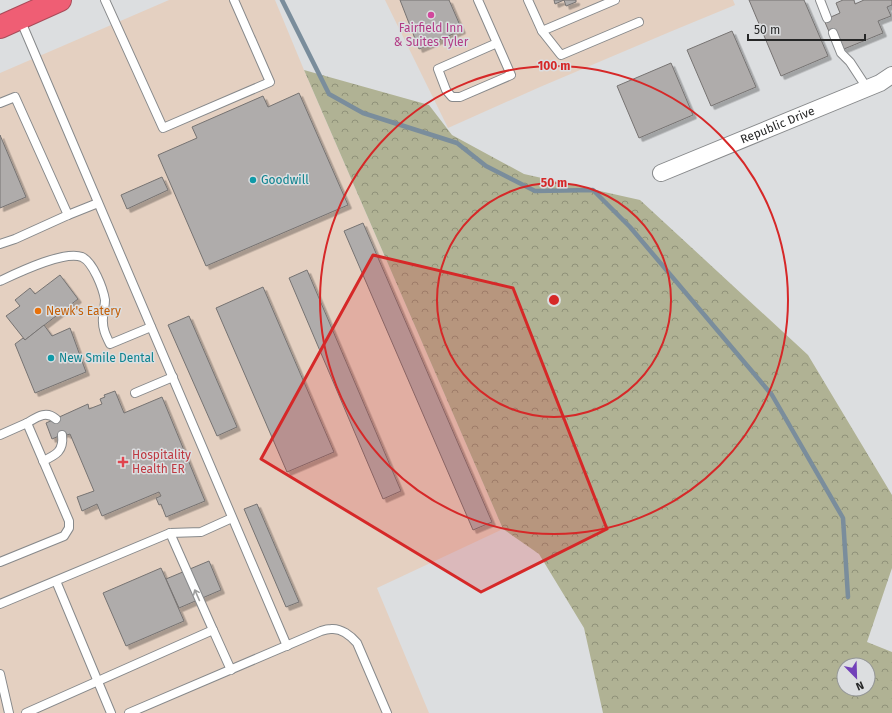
<svg xmlns="http://www.w3.org/2000/svg" width="892" height="713" font-family="'Fira Sans',sans-serif">
  <style>
    .commercial { fill: #e4d0c1 }
    .forest { fill: url(#forest-crowns); fill-rule: evenodd }
    .lines { fill: none; stroke-linecap: round; stroke-linejoin: round }
    .stream { stroke: #7a8d9c; stroke-width: 4.5 }
    .building { fill: #afacab; stroke: #767372; filter: url(#shadow) }
    .lane-casing { stroke: #87898b; stroke-width: 10 }
    .street-casing { stroke: #87898b; stroke-width: 18 }
    .highway-casing { stroke: #a94b59; stroke-width: 24 }
    .lane { stroke: #fff; stroke-width: 8 }
    .street { stroke: #fff; stroke-width: 16 }
    .highway { stroke: #ef5e74; stroke-width: 22 }
    .oneway { stroke: #9d9e9e }
    .marked { fill: #d62828; fill-opacity: 0.2; stroke: #d62828; stroke-width: 3; stroke-linejoin: round }
    .ring { fill: none; stroke: #d62828; stroke-width: 2 }
    .hotel-dot { fill: #d1479c; stroke: #dcdee0; stroke-width: 1.5 }
    .culture-dot { fill: #0f9aa8; stroke: #dcdee0; stroke-width: 1.5 }
    .food-dot { fill: #e8710a; stroke: #dcdee0; stroke-width: 1.5 }
    .health-dot { fill: #e0444e; stroke: #dcdee0; stroke-width: 1.5 }
    .labels { text-anchor: middle; dominant-baseline: central; stroke-width: 3; stroke-linejoin: round; paint-order: stroke }
    .hotel-label { font-size: 12px; fill: #b23c85; stroke: #dcdee0 }
    .street-label { font-size: 12px; fill: #262727; stroke: #dcdee0 }
    .culture-label { font-size: 12px; fill: #0d838f; stroke: #dcdee0; text-anchor: start }
    .food-label { font-size: 12px; fill: #c56008; stroke: #dcdee0; text-anchor: start }
    .health-label { font-size: 12px; fill: #be3a42; stroke: #dcdee0; text-anchor: start }
    .centre { fill: #d62828; stroke: #dcdee0; stroke-width: 2 }
    .ring-label { font-size: 12px; text-anchor: middle; font-weight: bold; fill: #d62828; stroke: #dcdee0; stroke-width: 3; stroke-linejoin: round; paint-order: stroke }
  </style>
  <defs>
    <pattern id="forest-crowns" width="20" height="18" patternUnits="userSpaceOnUse"><rect width="20" height="18" fill="#b0b294"/><path d="M2 6a3 3 0 1 1 6 0M12 15a3 3 0 1 1 6 0" fill="none" stroke="#8f9179"/></pattern>
    <filter id="shadow"><feDropShadow dx="3.5" dy="3.5" stdDeviation="0" flood-color="#0004"/></filter>
  </defs>
  <rect width="100%" height="100%" fill="#dcdee0"/>
  <g class="commercial">
    <polygon points="169,0 275,0 304,70 503,529 377,588 429,713 0,713 0,73"/>
    <polygon points="385,0 733,0 735,5 672,31 540,87 448,128"/>
  </g>
  <path class="forest" d="M304,70L429,105L452,135L524,174L640,200L808,355L892,495V568L867,642L892,652V713H603L584,628L539,554L503,529ZM844,665H868V689H844Z"/>
  <g class="lines">
    <polyline class="stream" points="282,0 329,94 363,113 457,143 486,166 535,191 593,190 630,227 772,395 843,518 848,597"/>
  </g>
  <g class="building">
    <polygon points="400,0 449,0 462,30 419,49"/>
    <polygon points="554,0 576,0 576,2 566,6 564,0 555,4"/>
    <polygon points="749,0 804,0 828,56 781,76"/>
    <polygon points="843,0 854,0 855,4 864,0 892,0 892,5 887,7 891,16 878,21 883,33 844,49 830,34 824,20 840,13 836,3"/>
    <polygon points="732,31 756,87 711,106 687,50"/>
    <polygon points="671,63 693,115 639,138 617,86"/>
    <polygon points="299,93 348,205 206,266 158,155 197,138 192,127 263,96 268,107"/>
    <polygon points="0,135 26,197 0,208"/>
    <polygon points="162,177 168,190 127,209 121,195"/>
    <polygon points="363,223 492,522 473,530 344,231"/>
    <polygon points="307,270 401,491 383,499 289,278"/>
    <polygon points="60,275 78,299 25,340 6,316 20,306 15,300 30,288 35,294"/>
    <polygon points="263,287 334,452 287,472 216,308"/>
    <polygon points="189,316 237,427 217,436 168,325"/>
    <polygon points="44,325 52,336 70,328 86,372 35,393 15,344 23,338 25,340"/>
    <polygon points="115,391 124,413 162,397 205,501 166,517 161,504 159,505 156,498 161,496 159,492 102,516 97,504 82,511 77,497 94,491 70,434 67,435 66,433 52,439 46,423 88,404 89,409 102,404 100,399 105,397 104,395"/>
    <polygon points="257,504 299,602 286,607 244,509"/>
    <polygon points="209,561 221,590 179,608 166,579"/>
    <polygon points="161,568 184,621 126,646 103,593"/>
  </g>
  <g class="lines">
    <g class="lane-casing">
      <g id="lane">
        <polyline points="105,0 163,128 270,82 234,0"/>
        <polyline points="478,0 511,75 460,97 452,97 446,90 438,69 497,43"/>
        <polyline points="528,0 542,31 615,0"/>
        <polyline points="820,0 827,18"/>
        <polyline points="20,19 287,646"/>
        <polyline points="542,31 561,55 639,22"/>
        <polyline points="833,33 841,53 850,62 867,88"/>
        <polyline points="0,103 15,97 68,215"/>
        <polyline points="0,244 15,239 68,215 98,203"/>
        <path d="M0,281C17,273 64,250 82,257C93,262 103,288 105,300C105,306 103,312 103,318C102,328 106,336 110,344L151,327"/>
        <polyline points="135,393 173,377"/>
        <path d="M27,423C37,417 46,410 56,419"/>
        <polyline points="0,435 27,423 69,521 69,528 64,536 0,562"/>
        <path d="M43,461C56,455 64,451 62,435"/>
        <polyline points="170,533 213,630"/>
        <polyline points="56,581 111,713"/>
        <polyline points="0,604 170,533 201,532 232,518"/>
        <polyline points="0,674 9,713"/>
        <polyline points="26,713 213,630 231,670"/>
        <path d="M129,713L321,631C324,630 328,629 331,629C341,628 351,636 357,643L387,713"/>
      </g>
    </g>
    <g class="street-casing">
      <g id="street">
        <path id="s1" d="M661,173L880,83L892,75"/>
      </g>
    </g>
    <g class="highway-casing">
      <polyline id="highway" points="0,27 60,0"/>
    </g>
    <use href="#lane" class="lane"/>
    <use href="#street" class="street"/>
    <use href="#highway" class="highway"/>
  </g>
  <defs><path id="oneway-shaft" d="M-6 0H5M1.5-3L5.5 0L1.5 3" fill="none" stroke-width="1.6" stroke-linecap="round" stroke-linejoin="round"/></defs>
  <use class="oneway" href="#oneway-shaft" transform="translate(197 595) rotate(-114)"/>
  <path class="marked" d="M373,255L513,288L607,529L481,592L261,459Z"/>
  <g class="ring">
    <circle cx="554" cy="300" r="117"/>
    <circle cx="554" cy="300" r="234"/>
  </g>
  <circle class="hotel-dot" cx="431" cy="15" r="4"/>
  <g class="culture-dot">
    <circle cx="253" cy="180" r="4"/>
    <circle cx="51" cy="358" r="4"/>
  </g>
  <circle class="food-dot" cx="38" cy="311" r="4"/>
  <path class="health-dot" d="M121 456h4v4h4v4h-4v4h-4v-4h-4v-4h4z"/>
  <g class="labels">
    <g class="hotel-label">
      <text x="431" y="28">Fairfield Inn<tspan x="431" dy="14">&amp; Suites Tyler</tspan></text>
    </g>
    <g class="street-label">
      <text stroke="none"><textPath href="#s1" startOffset="126">Republic Drive</textPath></text>
    </g>
    <g class="culture-label">
      <text x="261" y="180">Goodwill</text>
      <text x="59" y="358">New Smile Dental</text>
    </g>
    <g class="food-label">
      <text x="46" y="311">Newk's Eatery</text>
    </g>
    <g class="health-label">
      <text x="132" y="455">Hospitality<tspan x="132" dy="14">Health ER</tspan></text>
    </g>
  </g>
  <circle cx="554" cy="300" r="6" class="centre"/>
  <g class="ring-label">
    <text x="554" y="70">100 m</text>
    <text x="554" y="187">50 m</text>
  </g>
  <g transform="translate(856 677) rotate(157)"><circle r="19" fill="#dcdee0" stroke="#939596"/>
  <path d="M0-3L7 15L0 10L-7 15Z" fill="#7241b9"/>
  <text y="-6" font-size="11" font-weight="bold" text-anchor="middle" fill="#262727">N</text>
  </g>
  <path d="M748 34v6h117v-6" fill="none" stroke="#262727" stroke-width="2"/>
  <text x="754" y="34" font-size="12" fill="#262727" stroke="#dcdee0" stroke-width="3" paint-order="stroke">50 m</text>
</svg>
